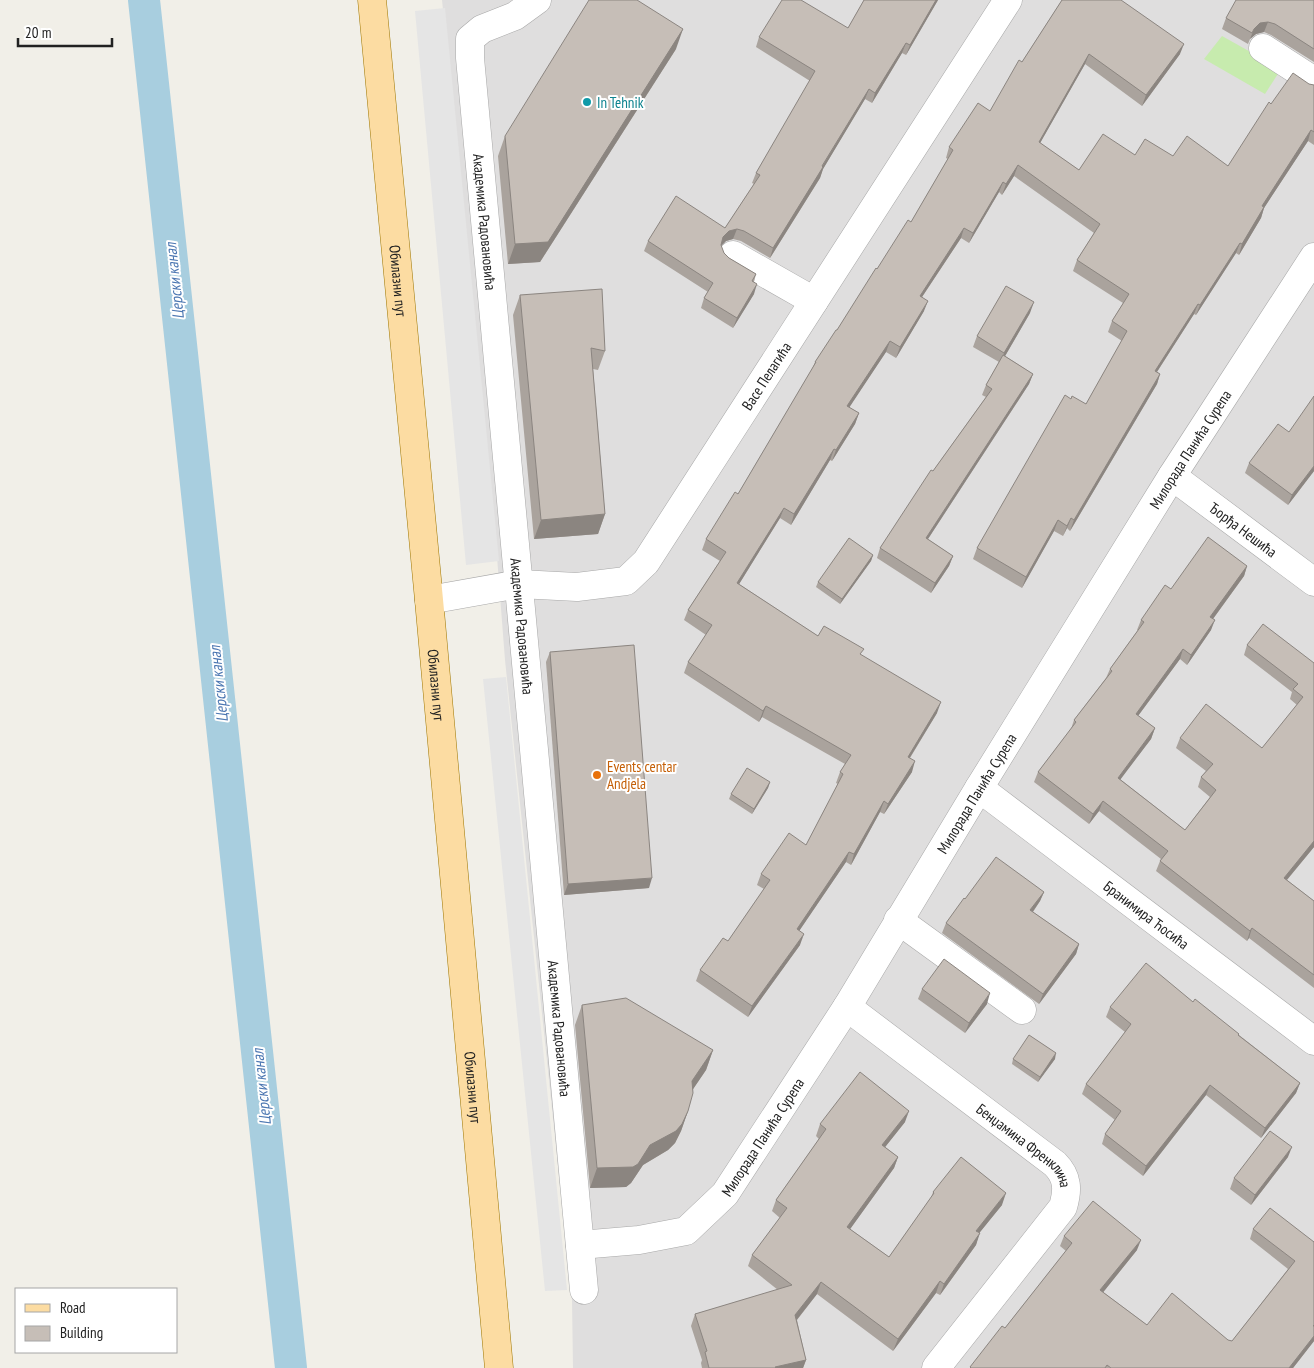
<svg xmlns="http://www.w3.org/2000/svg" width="1314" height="1368" font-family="'PT Sans Narrow',sans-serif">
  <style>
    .residential { fill: #dfdede }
    .grass { fill: #c7ebae }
    .parking { fill: #e5e5e5 }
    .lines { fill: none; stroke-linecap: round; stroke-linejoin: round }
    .canal { stroke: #a8cedf; stroke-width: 32 }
    .minor-casing { stroke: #a8a8a8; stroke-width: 29 }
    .major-casing { stroke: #9e7600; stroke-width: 29 }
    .minor { stroke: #fff; stroke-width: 28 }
    .major { stroke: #fcdca2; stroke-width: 28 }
    .wall { fill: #aaa39d }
    .shaded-wall { fill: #8b8580 }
    .building { fill: #c6beb7; stroke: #8b8580 }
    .culture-dot { fill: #0f9aa8; stroke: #fff; stroke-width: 2 }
    .food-dot { fill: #e8710a; stroke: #fff; stroke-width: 2 }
    .labels { text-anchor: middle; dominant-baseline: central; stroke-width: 4; stroke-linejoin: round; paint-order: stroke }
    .culture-label { font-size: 15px; fill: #0d838f; stroke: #fff; text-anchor: start }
    .street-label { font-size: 15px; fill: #212121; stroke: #fff }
    .food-label { font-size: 15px; fill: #c56008; stroke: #fff; text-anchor: start }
    .water-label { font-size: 16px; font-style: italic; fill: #4c77b2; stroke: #fff }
  </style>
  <rect width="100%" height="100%" fill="#f1efe8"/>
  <polygon class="residential" points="442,0 1314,0 1314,1368 573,1368 572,1300 505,660 495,531"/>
  <polygon class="grass" points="1222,36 1281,69 1265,94 1204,59"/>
  <g class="parking">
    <polygon points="445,8 499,561 466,565 415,11"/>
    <polygon points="506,677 567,1290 545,1291 483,679"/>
  </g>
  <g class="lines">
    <polyline class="canal" points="144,0 291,1368"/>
    <g class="minor-casing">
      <g id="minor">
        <path id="s1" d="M537,0L515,16L482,29L470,39V58L584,1290"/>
        <polyline points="1263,48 1314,81"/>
        <polyline points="733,255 814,301"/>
        <path id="s2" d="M1172,476L1314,582"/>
        <path id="s3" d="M429,600L519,584L577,587L626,581L646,562L1008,0"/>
        <path id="s4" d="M979,788L1314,1041"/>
        <polyline points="898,920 1022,1010"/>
        <path id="s5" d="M847,1007L1055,1164C1068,1177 1068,1190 1063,1207L936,1368"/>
        <path id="s6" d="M580,1245L639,1240L686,1231L725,1194L847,1007L979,788L1172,476L1314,257"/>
      </g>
    </g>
    <g class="major-casing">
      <g id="major">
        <path id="s7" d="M372,0L429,600L499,1368"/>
      </g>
    </g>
    <use href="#minor" class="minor"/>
    <use href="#major" class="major"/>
  </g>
  <g class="wall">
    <polygon points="864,0 938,0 906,55 902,53 872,103 865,99 823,169 820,178 770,258 741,241 733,239 726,241 721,246 724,253 729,258 756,274 754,282 754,294 733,328 701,308 704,298 708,292 644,251 648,241 725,228 754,184 752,183 756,173 810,81 756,47 759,37 848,28"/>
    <polygon points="1062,0 1180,54 1142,106 1085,64 1040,143 1079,170 1135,155 1173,156 1228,166 1271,104 1309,84 1314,85 1314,145 1308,141 1264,208 1261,218 1239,255 1236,253 1196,315 1194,314 1157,372 1160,374 1157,384 1070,531 1067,528 1063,536 1054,531 1022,588 973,559 977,548 1071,399 1086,404 1122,341 1108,332 1112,321 1123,303 1073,271 1077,260 1094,233 1014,176 1002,195 999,192 969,243 961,238 922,297 924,311 896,358 886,352 849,407 859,413 855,424 832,461 830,460 791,525 780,518 739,584 818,636 861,655 937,713 910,758 912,772 884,814 880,812 851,865 846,862 799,931 800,945 748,1017 696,981 700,970 728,941 764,889 757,885 761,874 806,845 838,784 836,783 840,772 845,764 762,717 759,722 684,673 688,662 706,635 684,620 688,610 720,561 702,550 706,539 738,494 812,369 815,362 837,330 877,269 911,222 948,159 946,158 949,147 990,111"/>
    <polygon points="1314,0 1314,62 1271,35 1264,32 1256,34 1250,39 1248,44 1222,29 1226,18"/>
    <polygon points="676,49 540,262 508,264 498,156 505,136"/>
    <polygon points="520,295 605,351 598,370 593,369 605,514 598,534 534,539 513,315"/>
    <polygon points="1030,313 1005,356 1033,374 1029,384 928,539 953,556 949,566 931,593 877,558 880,548 933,471 986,397 982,395 986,385 999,362 973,347 977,336"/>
    <polygon points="1289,432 1314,471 1288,505 1245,473 1249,463"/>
    <polygon points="873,555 871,561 840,604 816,587 818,582"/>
    <polygon points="1247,566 1244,576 1213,619 1211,630 1187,665 1180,659 1138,716 1155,728 1151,739 1120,779 1185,830 1210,797 1198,787 1201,777 1206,771 1176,748 1180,738 1262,748 1297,705 1290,699 1292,692 1244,655 1247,645 1314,663 1314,847 1287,880 1314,901 1314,988 1249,938 1247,941 1156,871 1160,861 1161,859 1099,811 1089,824 1034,782 1038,772 1071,729 1074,720 1106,678 1110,669 1138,630 1137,630 1141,620 1171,589"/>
    <polygon points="550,652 649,888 564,895 546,662"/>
    <polygon points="770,782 768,788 752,814 729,799 731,794"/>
    <polygon points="1044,892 1040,901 1033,912 1079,944 1076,954 1039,1004 942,933 946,923 965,899"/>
    <polygon points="922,989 987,1004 965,1033 918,999"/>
    <polygon points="1193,1002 1239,1035 1300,1083 1296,1093 1261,1138 1206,1095 1143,1176 1102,1144 1105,1134 1115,1120 1082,1094 1086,1084 1125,1032 1106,1017 1110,1007"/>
    <polygon points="582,1005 713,1050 706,1070 693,1089 688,1111 681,1131 675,1143 668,1150 643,1165 631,1183 626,1187 590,1188 575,1025"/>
    <polygon points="1013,1059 1055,1059 1038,1082 1012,1064"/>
    <polygon points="905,1122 885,1147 898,1157 894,1168 850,1229 889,1257 931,1198 933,1192 1002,1205 979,1233 976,1245 940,1295 936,1293 893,1351 817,1294 797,1320 806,1360 803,1368 702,1368 701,1363 702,1360 691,1326 695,1314 778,1290 748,1266 752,1255 780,1218 772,1211 776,1200 819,1139 816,1136 820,1124"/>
    <polygon points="1288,1157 1251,1205 1230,1189 1234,1178"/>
    <polygon points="1253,1229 1314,1242 1314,1241 1314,1341 1293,1368 970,1368 1005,1328 1066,1251 1060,1246 1064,1236 1137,1250 1103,1292 1147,1325 1232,1341 1288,1269 1250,1239"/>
  </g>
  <g class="shaded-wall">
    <polygon points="936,0 938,0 906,55 910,45"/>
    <polygon points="1268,22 1264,32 1256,34 1250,39 1254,29 1260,23"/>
    <polygon points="683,29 676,49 540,262 508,264 515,244"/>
    <polygon points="906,43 902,53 872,103 875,93"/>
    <polygon points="1184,44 1180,54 1142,106 1146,95"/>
    <polygon points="1089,54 1085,64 1035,152 1039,142"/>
    <polygon points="869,89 865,99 823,169 820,178 770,258 773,248"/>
    <polygon points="1311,130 1308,141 1264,208 1261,218 1239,255 1242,244 1262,206"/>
    <polygon points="1018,165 1014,176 1002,195 1006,184"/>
    <polygon points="1003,182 999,192 969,243 973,233"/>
    <polygon points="964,228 961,238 916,306 920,296"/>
    <polygon points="737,229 733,239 726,241 720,247 723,237 729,231"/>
    <polygon points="1240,243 1236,253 1196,315 1200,305"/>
    <polygon points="757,284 754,294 733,328 737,318"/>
    <polygon points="928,301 924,311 896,358 900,347"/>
    <polygon points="1034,302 1030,313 1001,363 1004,353"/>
    <polygon points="1198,304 1194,314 1151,381 1155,371"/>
    <polygon points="890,341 886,352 843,417 847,406"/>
    <polygon points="1033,374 1029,384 922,548 926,538"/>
    <polygon points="1160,374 1157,384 1070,531 1074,520"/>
    <polygon points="859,413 855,424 832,461 836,450"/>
    <polygon points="834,449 830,460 791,525 794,514"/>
    <polygon points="1314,466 1314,471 1288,505 1292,495"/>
    <polygon points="784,508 780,518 733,594 737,583"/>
    <polygon points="605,514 598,534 534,539 541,520"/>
    <polygon points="1071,518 1067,528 1063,536 1067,526"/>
    <polygon points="1058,520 1054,531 1022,588 1026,577"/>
    <polygon points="873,555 871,561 840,604 842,599"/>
    <polygon points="953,556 949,566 931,593 935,583"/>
    <polygon points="1247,566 1244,576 1207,627 1210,617"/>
    <polygon points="1215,620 1211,630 1187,665 1191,655"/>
    <polygon points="1183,649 1180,659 1132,724 1136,714"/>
    <polygon points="941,702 937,713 904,767 908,757"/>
    <polygon points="766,706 762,717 759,722 763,711"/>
    <polygon points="1155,728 1151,739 1114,788 1118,778"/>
    <polygon points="915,761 912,772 884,814 888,804"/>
    <polygon points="770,782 768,788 752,814 754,809"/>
    <polygon points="884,801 880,812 851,865 854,854"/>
    <polygon points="1103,801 1099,811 1089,824 1093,814"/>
    <polygon points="1314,841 1314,847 1280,888 1284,878"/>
    <polygon points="849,852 846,862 793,940 797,929"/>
    <polygon points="652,878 649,888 564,895 568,884"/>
    <polygon points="1044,892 1040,901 1027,920 1030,910"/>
    <polygon points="1252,928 1249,938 1247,941 1250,931"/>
    <polygon points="804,934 800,945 748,1017 752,1006"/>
    <polygon points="1079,944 1076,954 1039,1004 1043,994"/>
    <polygon points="990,993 987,1004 965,1033 969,1023"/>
    <polygon points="713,1050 706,1070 685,1101 692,1081"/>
    <polygon points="1056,1053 1055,1059 1038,1082 1040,1077"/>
    <polygon points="1300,1083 1296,1093 1261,1138 1265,1128"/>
    <polygon points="1210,1085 1206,1095 1143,1176 1146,1166"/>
    <polygon points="688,1111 681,1131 675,1143 668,1150 643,1165 631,1183 626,1187 590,1188 597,1168 650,1145"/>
    <polygon points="909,1111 905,1122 878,1156 882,1145"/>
    <polygon points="1292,1147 1288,1157 1251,1205 1255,1195"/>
    <polygon points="898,1157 894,1168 843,1239 847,1227"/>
    <polygon points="1006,1193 1002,1205 972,1242 976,1231"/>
    <polygon points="980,1233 976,1245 940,1295 944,1284"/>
    <polygon points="1141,1240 1137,1250 1097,1300 1100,1290"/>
    <polygon points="940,1281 936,1293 893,1351 898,1339"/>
    <polygon points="821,1282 817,1294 791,1327 795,1315"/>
    <polygon points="1314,1336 1314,1341 1293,1368 1289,1368"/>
    <polygon points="806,1360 803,1368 775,1368 775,1367"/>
  </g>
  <g class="building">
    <polygon points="589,0 637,0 683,29 548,242 515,244 505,136"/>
    <polygon points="782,0 801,0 848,28 864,0 936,0 910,45 906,43 875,93 869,89 822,166 823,167 773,248 744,231 737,229 729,231 723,237 721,245 724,253 729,258 756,274 752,281 757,284 737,318 704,298 713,283 648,241 676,196 725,228 760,175 756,173 815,71 759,37"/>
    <polygon points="1062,0 1121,0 1184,44 1146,95 1089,54 1039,142 1079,170 1103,134 1135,155 1145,139 1173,156 1187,136 1228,166 1269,102 1271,104 1293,73 1309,84 1314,85 1314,132 1311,130 1262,206 1264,207 1242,244 1240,243 1200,305 1198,304 1155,371 1160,374 1074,520 1071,518 1067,526 1058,520 1026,577 977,548 1065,395 1071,399 1072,396 1086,404 1127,331 1112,321 1129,294 1077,260 1100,224 1018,165 1006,184 1003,182 973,233 964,228 920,296 928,301 900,347 890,341 847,406 859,413 836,450 834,449 794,514 784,508 737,583 818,636 824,626 864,649 860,654 941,702 908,757 915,761 888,804 884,801 854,854 849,852 797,929 804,934 752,1006 700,970 723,938 728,941 770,880 761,874 789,833 806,845 843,774 840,772 851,755 766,706 763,711 688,662 712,625 688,610 726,552 706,539 735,492 738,494 816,362 815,362 836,330 837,330 876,268 877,269 908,220 911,222 953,150 949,147 978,103 990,111 1019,60 1022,62"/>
    <polygon points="1236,0 1314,0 1314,49 1275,24 1268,22 1260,23 1254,29 1252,33 1226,18"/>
    <polygon points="1006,286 1034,302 1004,353 977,336"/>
    <polygon points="602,289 605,351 591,348 605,514 541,520 520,295"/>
    <polygon points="1003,355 1033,374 926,538 953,556 935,583 880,548 931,470 933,471 992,389 986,385"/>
    <polygon points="1314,396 1314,466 1292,495 1249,463 1278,424 1289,432"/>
    <polygon points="1208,537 1247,566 1210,617 1215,620 1191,655 1183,649 1136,714 1155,728 1118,778 1185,830 1216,790 1201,777 1213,764 1180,738 1206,704 1262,748 1303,697 1293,689 1298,684 1247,645 1263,624 1314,663 1314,841 1284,878 1314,901 1314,975 1252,928 1250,931 1160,861 1168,851 1103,801 1093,814 1038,772 1076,722 1074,720 1112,671 1110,669 1144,622 1141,620 1165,585 1171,589"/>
    <polygon points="849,538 873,555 842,599 818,582"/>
    <polygon points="634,645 652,878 568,884 550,652"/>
    <polygon points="747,768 770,782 754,809 731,794"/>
    <polygon points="996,857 1044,892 1030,910 1079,944 1043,994 946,923 964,898 965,899"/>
    <polygon points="944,959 990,993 969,1023 922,989"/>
    <polygon points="1146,963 1193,1002 1195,999 1239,1034 1238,1035 1300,1083 1265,1128 1210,1085 1146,1166 1105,1134 1121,1111 1086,1084 1131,1024 1110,1007"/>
    <polygon points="626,998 713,1050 692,1081 693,1093 688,1111 682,1124 676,1131 650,1145 638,1164 633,1167 597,1168 582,1005"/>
    <polygon points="1029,1035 1056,1053 1040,1077 1013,1059"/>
    <polygon points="860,1072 909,1111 882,1145 898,1157 847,1227 889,1257 934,1193 933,1192 961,1157 1006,1193 976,1231 980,1233 944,1284 940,1281 898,1339 821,1282 795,1315 806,1360 775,1367 776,1368 709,1368 705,1352 707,1351 695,1314 792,1285 752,1255 787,1208 776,1200 826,1129 820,1124"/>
    <polygon points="1270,1131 1292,1147 1255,1195 1234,1178"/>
    <polygon points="1093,1201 1141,1240 1100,1290 1147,1325 1172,1293 1228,1340 1232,1341 1295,1261 1253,1229 1270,1208 1314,1242 1314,1241 1314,1325 1313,1326 1314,1326 1314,1336 1289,1368 1111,1368 1107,1365 1105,1368 971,1368 970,1367 1002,1326 1005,1328 1072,1243 1064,1236"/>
  </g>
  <circle class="culture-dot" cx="587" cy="102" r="5"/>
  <circle class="food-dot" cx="597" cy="775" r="5"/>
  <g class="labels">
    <g class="culture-label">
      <text x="597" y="102">In Tehnik</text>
    </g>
    <g class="street-label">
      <text stroke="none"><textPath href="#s1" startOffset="262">Академика Радовановића</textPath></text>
      <text stroke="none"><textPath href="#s7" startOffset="282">Обилазни пут</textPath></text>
      <text stroke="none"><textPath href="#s3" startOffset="448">Васе Пелагића</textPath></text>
      <text stroke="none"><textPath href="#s6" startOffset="1039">Милорада Панића Сурепа</textPath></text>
      <text stroke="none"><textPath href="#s2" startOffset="89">Ђорђа Нешића</textPath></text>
      <text stroke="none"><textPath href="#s1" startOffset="668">Академика Радовановића</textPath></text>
      <text stroke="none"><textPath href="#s7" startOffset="688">Обилазни пут</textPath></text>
      <text stroke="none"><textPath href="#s6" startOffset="634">Милорада Панића Сурепа</textPath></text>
      <text stroke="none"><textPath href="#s4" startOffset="210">Бранимира Ћосића</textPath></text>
      <text stroke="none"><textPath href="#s1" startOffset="1072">Академика Радовановића</textPath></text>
      <text stroke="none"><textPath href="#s7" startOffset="1092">Обилазни пут</textPath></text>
      <text stroke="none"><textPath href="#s6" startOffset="229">Милорада Панића Сурепа</textPath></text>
      <text stroke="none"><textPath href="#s5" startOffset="226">Бенџамина Френклина</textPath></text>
    </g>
    <g class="food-label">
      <text x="607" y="766">Events centar<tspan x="607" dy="17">Andjela</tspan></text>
    </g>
    <g class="water-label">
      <text transform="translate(174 281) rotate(-96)">Церски канал</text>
      <text transform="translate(218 684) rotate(-96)">Церски канал</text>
      <text transform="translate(261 1087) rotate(-96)">Церски канал</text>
    </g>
  </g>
  <rect x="15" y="1288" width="162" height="65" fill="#ffffff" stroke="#a6a6a6"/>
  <rect x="25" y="1304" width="25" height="8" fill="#fcdca2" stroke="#a6a6a6"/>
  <text x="60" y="1313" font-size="15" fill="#212121">Road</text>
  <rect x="25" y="1326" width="25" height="15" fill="#c6beb7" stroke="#a6a6a6"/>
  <text x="60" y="1338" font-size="15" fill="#212121">Building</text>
  <path d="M18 38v8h94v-8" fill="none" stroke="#212121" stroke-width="2.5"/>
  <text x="25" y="38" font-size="15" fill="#212121" stroke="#ffffff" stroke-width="4" paint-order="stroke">20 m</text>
</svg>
